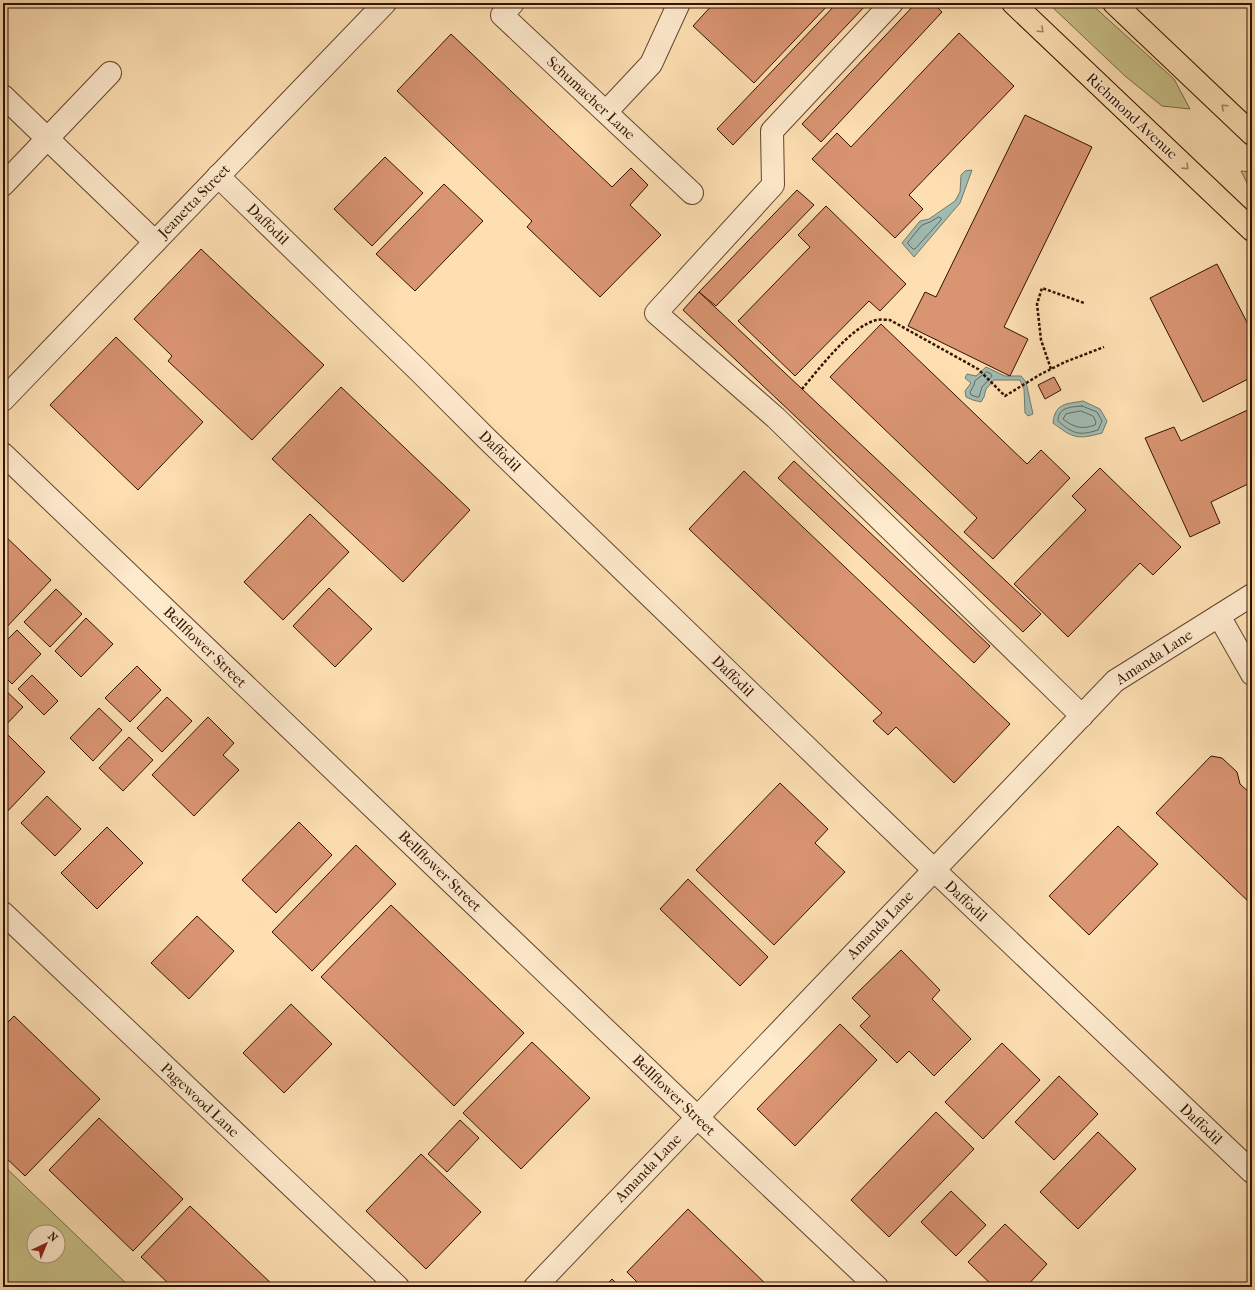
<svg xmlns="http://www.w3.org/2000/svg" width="1255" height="1290" font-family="'IM FELL French Canon',serif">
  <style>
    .green { fill: #c8c087; stroke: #7d6944; fill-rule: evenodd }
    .water { fill: #a0bcb2; stroke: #74786c }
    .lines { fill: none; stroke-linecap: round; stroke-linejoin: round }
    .shore { stroke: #69675a; stroke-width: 1 }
    .building { fill: #d99472; stroke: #321202 }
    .minor-casing { stroke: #65452e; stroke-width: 24 }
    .major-casing { stroke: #321202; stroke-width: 24 }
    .path { stroke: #321202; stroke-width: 2.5; stroke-dasharray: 3 2; stroke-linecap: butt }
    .minor { stroke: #feeacd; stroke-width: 22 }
    .major { stroke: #fddfb2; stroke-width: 22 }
    .oneway { stroke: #a28363 }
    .labels { text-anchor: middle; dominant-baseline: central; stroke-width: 3; stroke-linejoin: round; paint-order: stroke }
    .street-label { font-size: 15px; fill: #321202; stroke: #feeacd }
  </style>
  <rect width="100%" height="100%" fill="#fddfb2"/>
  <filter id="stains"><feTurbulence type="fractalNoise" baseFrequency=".005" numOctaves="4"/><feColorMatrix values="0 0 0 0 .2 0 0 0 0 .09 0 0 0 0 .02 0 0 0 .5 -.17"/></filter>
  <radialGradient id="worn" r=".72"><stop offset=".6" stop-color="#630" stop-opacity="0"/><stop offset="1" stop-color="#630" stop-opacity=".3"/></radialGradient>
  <g class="green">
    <polygon points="1048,3 1090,3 1174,79 1190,109 1162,106 1125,76"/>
    <polygon points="1241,171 1252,172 1252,193"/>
    <path d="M3,1165L130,1287H3ZM34,1232H58V1256H34Z"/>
  </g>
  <g class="water">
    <polygon points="972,170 960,203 914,257 902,243 920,221 929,219 955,201 960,192 961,175 965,171"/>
    <polygon points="986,367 1005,376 1021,376 1026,382 1033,414 1028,416 1025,413 1024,389 1020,380 994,380 986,389 984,397 981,402 973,400 966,397 965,391 971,383 965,378 967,374 976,376"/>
    <path d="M1083,401L1100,409L1107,421L1102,433C1077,440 1073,438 1053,423C1055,403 1066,404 1083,401Z"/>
  </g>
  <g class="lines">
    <g class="shore">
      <polygon points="939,217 941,218 941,220 915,249 913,249 908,244 908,242 922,225 930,222"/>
      <polygon points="987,372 991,374 992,376 982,387 979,397 977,397 971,395 970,392 974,385 975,381"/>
      <path d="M1082,406L1097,412L1102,421L1098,430C1079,436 1073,434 1058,421C1058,407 1071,407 1082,406Z"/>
      <path d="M1081,411L1093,416L1096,422L1095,425C1082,430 1073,427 1063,419L1066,414Z"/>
    </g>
  </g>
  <g class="building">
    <polygon points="714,3 830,3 754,83 693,26"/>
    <polygon points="837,3 868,3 733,145 717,129"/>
    <polygon points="916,3 933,3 942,12 821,142 802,124"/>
    <polygon points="959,33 1014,86 909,195 923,209 895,238 812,159 837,133 851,147"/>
    <polygon points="451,34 612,187 631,168 648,185 630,205 661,235 600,297 527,227 532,221 397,91"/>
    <polygon points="1025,115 1092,147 1004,327 1028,339 1010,376 908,326 925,292 936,297"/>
    <polygon points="385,157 423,193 372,246 334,209"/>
    <polygon points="444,184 483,221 415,291 376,254"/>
    <polygon points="797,190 814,205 716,306 699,292"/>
    <polygon points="826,206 906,284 880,311 869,301 795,376 738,321 810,247 798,235"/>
    <polygon points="201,249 324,365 252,440 168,361 172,356 134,319"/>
    <polygon points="1217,264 1252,332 1252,377 1203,402 1150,298"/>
    <polygon points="699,292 1041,614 1023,632 683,310"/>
    <polygon points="881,324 1027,464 1041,450 1070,478 993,559 964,532 977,518 830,377"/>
    <polygon points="116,337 203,422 138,490 50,405"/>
    <polygon points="1054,377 1061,390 1045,399 1038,385"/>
    <polygon points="341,387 470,510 403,582 272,459"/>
    <polygon points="1252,408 1252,482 1211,502 1220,523 1190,537 1145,438 1174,427 1181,441"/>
    <polygon points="794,461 990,646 974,663 778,478"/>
    <polygon points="1100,468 1181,547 1153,575 1140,563 1068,637 1014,584 1086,510 1072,496"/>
    <polygon points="744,471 1010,724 954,783 896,727 888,735 873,721 882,713 689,529"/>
    <polygon points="310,514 349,552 283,620 244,582"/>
    <polygon points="3,534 51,580 3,631"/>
    <polygon points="329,588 372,629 335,667 293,626"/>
    <polygon points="56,589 82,614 50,647 24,622"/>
    <polygon points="86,618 113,644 81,677 55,651"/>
    <polygon points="17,630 41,654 12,684 3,675 3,644"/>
    <polygon points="137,666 161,690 130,722 105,698"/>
    <polygon points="32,675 58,701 44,715 18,689"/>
    <polygon points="3,688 23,707 3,728"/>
    <polygon points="167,697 192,721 162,752 137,728"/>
    <polygon points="99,708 122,730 93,761 70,738"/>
    <polygon points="208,717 234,743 223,755 239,770 194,816 152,775"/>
    <polygon points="7,734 45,772 3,816 3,738"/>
    <polygon points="129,737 153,760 123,791 99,768"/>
    <polygon points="1211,756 1222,758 1237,772 1240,784 1252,795 1252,905 1156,813"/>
    <polygon points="780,783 828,829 815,843 845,872 774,945 696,870"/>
    <polygon points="47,796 81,829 55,856 21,823"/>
    <polygon points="299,822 332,855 276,913 242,880"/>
    <polygon points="1118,826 1158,864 1089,935 1049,896"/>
    <polygon points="107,827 143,863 97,909 61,873"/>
    <polygon points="356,845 396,884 312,971 272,932"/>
    <polygon points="688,879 768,957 740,986 660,909"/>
    <polygon points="391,905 524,1033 454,1106 321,977"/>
    <polygon points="197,916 234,951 189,999 151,963"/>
    <polygon points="901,950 940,990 932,999 971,1039 934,1076 909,1051 897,1063 860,1026 870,1016 852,998"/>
    <polygon points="291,1004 332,1044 284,1093 243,1053"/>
    <polygon points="14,1016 100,1099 25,1176 3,1155 3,1027"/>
    <polygon points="840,1024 877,1060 795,1146 757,1109"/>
    <polygon points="532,1042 590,1098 521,1169 463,1113"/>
    <polygon points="1002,1043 1040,1080 983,1139 945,1102"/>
    <polygon points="1059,1076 1098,1114 1054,1160 1015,1122"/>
    <polygon points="936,1112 974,1149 889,1237 851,1200"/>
    <polygon points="99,1118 183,1199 133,1251 49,1170"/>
    <polygon points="460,1120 479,1138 447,1172 428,1154"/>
    <polygon points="1098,1132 1136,1169 1078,1229 1040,1192"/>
    <polygon points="421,1154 481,1212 426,1269 366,1211"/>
    <polygon points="951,1191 986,1225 956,1256 921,1222"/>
    <polygon points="190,1206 275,1287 172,1287 141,1257"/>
    <polygon points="688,1209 769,1287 642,1287 627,1272"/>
    <polygon points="1005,1224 1047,1264 1026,1287 994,1287 968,1262"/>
    <polygon points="612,1279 620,1287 604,1287"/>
    <polygon points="1055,1282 1060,1287 1050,1287"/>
  </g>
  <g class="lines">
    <g class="minor-casing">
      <g id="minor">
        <polyline points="513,3 502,15 692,193"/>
        <polyline points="892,3 772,131 773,185 656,313 776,418 1082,716"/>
        <polyline points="3,96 155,242"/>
        <polyline points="606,112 651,64 679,3"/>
        <polyline points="218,176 420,372 487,439 933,869 1252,1172"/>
        <polyline points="3,185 110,73"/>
        <polyline points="3,400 385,3"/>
        <polyline points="3,454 697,1117 877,1287"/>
        <polyline points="1219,616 1252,674"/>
        <polyline points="3,913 398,1287"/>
        <polyline points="535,1287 1115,681 1252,595"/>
      </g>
    </g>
    <g class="major-casing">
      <g id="major">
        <polyline points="1013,3 1252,230"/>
        <polyline points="1114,3 1252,134"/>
      </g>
    </g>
    <g class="path">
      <polyline points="1051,369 1041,340 1037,304 1042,288 1084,303"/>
      <path d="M802,389C819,369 852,325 877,320C881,319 886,320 890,320L978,369L1005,396L1041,374L1065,362L1104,347"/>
    </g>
    <use href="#minor" class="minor"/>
    <use href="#major" class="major"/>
  </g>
  <defs><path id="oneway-chevron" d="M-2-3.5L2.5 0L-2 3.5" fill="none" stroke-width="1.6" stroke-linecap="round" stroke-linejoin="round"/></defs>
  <g class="oneway">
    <use href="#oneway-chevron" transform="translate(1041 30) rotate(43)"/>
    <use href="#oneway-chevron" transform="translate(1224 107) rotate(-137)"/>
    <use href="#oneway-chevron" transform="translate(1186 167) rotate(44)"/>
  </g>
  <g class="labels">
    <g class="street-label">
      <text transform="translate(591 98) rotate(43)">Schumacher Lane</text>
      <text transform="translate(1132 116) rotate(43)">Richmond Avenue</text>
      <text transform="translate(194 201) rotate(-46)">Jeanetta Street</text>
      <text transform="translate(268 224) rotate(44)">Daffodil</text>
      <text transform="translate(500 451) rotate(44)">Daffodil</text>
      <text transform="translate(205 647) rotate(44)">Bellflower Street</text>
      <text transform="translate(1154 657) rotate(-33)">Amanda Lane</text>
      <text transform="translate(733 676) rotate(44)">Daffodil</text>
      <text transform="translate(440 871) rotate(44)">Bellflower Street</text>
      <text transform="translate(966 901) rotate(43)">Daffodil</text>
      <text transform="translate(880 925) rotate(-46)">Amanda Lane</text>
      <text transform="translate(674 1095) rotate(44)">Bellflower Street</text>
      <text transform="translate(200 1100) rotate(43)">Pagewood Lane</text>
      <text transform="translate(1201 1124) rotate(43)">Daffodil</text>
      <text transform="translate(648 1168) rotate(-46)">Amanda Lane</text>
    </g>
  </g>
  <rect width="1255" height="1290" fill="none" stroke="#fddfb2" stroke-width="16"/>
  <rect x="4" y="4" width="1247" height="1282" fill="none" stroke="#321202" stroke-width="2"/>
  <rect x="8" y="8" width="1239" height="1274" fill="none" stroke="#321202"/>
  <g transform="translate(46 1244) rotate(44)"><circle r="19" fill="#feeacd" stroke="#ac947c"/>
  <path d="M0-3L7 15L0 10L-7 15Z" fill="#8f2418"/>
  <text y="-6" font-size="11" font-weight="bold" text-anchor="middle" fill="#321202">N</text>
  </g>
  <rect width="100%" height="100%" filter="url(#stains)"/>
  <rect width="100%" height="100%" fill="url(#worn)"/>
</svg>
